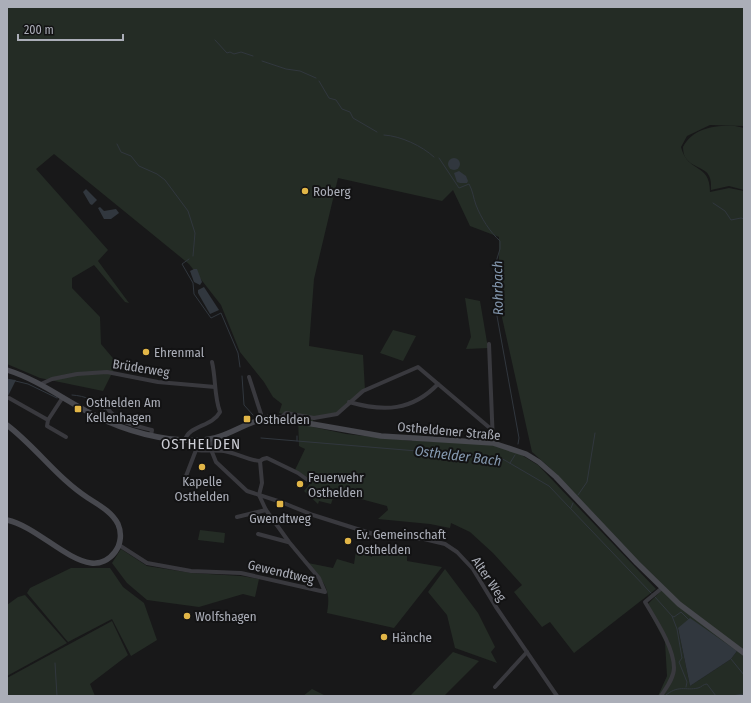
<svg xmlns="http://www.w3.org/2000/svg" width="751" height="703" font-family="'Fira Sans Condensed',sans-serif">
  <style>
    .green { fill: #242c25; fill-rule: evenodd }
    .water { fill: #31373e }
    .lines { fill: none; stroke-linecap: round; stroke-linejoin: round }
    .stream { stroke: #31373e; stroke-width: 1 }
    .street { stroke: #39393e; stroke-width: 4 }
    .secondary { stroke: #47484e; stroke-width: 5.5 }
    .poi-dot { fill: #e2b647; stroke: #131314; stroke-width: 1.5 }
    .labels { text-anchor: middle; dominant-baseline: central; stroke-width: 4; stroke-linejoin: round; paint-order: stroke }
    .poi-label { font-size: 13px; fill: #abaeb8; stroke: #131314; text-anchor: start }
    .street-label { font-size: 13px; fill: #abaeb8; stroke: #131314 }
    .water-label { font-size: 14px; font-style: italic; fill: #8599b0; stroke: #131314 }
    .quarter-label { font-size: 15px; letter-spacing: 1px; fill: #cccdd4; stroke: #131314 }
  </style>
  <rect width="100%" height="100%" fill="#181819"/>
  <g class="green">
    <path d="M7,7H744V126L710,125L687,136L681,147C688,174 710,162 710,192L729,188L744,191V696H658L667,676L665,642L646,606L665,587L621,544L549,467L532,452L499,304V237L470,226L453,190L442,201L338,178L314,279L309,346L363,355L365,391L336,415L313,420V427L346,434L412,441L413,435L422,436V441C449,443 479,440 505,448C517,451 527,459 538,465L656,589L574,653L550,622L542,627L514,592L522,585L493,553L470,532L451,523L450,528L430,524L378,519L388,510L387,506L335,492L331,504L319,501L318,504L304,491L312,481L295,470L305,449L299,446L298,417L279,413L282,404L273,397L264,382L240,352L221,305L189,264L54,154L36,169L108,250L98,261L129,303L125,302L94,265L72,278V288L100,317L101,344L117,363L103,391L40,378L7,364ZM678,628L737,651L731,659L690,686Z"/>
    <path d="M735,126L744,128V190L729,186L711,190C713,164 695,172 685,157C684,155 683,150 683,147C693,128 715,125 735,126Z"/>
    <polygon points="465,298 480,301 488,348 466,349 471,337"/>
    <polygon points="393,330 416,336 403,361 380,353"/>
    <polygon points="200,530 225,533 224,543 198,540"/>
    <path d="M374,547L407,556V561L442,567L394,628L327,613C332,589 323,581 308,563L333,568L337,559L354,564L356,551L372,557Z"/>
    <polygon points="121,549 147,566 192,573 241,576 259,579 255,597 243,594 199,607 147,600 127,583 112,563"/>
    <polygon points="71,568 110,568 123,587 144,603 157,640 131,656 112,619 68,642 27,593 30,588"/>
    <polygon points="445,569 478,613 495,647 491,652 497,663 455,648 447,615 428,592"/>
    <polygon points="25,595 67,643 7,676 7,605 18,597"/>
    <polygon points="112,621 128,655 90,684 95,696 7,696 7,678"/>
    <polygon points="453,652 479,661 444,696 410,696"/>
    <polygon points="312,689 326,696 303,696"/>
  </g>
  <g class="water">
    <circle cx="454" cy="164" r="6"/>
    <polygon points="459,171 466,176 468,181 467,183 460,183 457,182 454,173"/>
    <polygon points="86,189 97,200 92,205 90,204 83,192"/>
    <polygon points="100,207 104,211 116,209 119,213 111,219 104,219 98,208"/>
    <polygon points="194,269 197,269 202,282 200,285 194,282 190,271"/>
    <polygon points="204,287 219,310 210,314 198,293 198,290"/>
    <polygon points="7,379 16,380 8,396 7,396"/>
    <polygon points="690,618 737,651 731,659 690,686 678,628"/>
  </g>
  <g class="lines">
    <g class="stream">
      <polyline points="215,40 227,53 230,52 234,54 241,52 253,56"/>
      <polyline points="262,61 286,69 300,71 316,78"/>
      <polyline points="319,81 329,98 336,100 342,109 350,112 353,118 377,132"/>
      <path d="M384,135C401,136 422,146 434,157"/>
      <polyline points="117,144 121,152 131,156 139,166 157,174 165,180 188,211 195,233 193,256"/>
      <path d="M439,158L459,188L469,184C473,191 473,197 476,205C481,218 490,232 500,241V249L496,262L495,305L519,438L518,444"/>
      <polyline points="713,203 725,211 731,220 741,218 744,219"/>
      <polyline points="189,259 182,264 193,283 194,294 211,318 221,313 238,353 240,367"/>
      <polyline points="242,376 244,405 253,415"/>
      <polyline points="7,379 28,384 57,398"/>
      <path d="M72,395C86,396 94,400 105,410"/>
      <polyline points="261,438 501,458 549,486 651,593"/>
      <polyline points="297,441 297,436"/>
      <polyline points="510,463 515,455"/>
      <polyline points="578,495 587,482 595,433"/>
      <polyline points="571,508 573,503"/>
      <polyline points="655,597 672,616 674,617 681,612 689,620"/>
      <polyline points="672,616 677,629 682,658 679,662 687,682 686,687"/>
      <polyline points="731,659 744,675"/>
      <polyline points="55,663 57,696"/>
      <path d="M665,696C678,684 686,691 698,688C702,687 703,684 707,684L716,696"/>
      <polyline points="720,696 722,696"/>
      <polyline points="732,696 744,694"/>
    </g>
    <g class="street">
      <polyline points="489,344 493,443"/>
      <polyline points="249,377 261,414 261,419"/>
      <polyline points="41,384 52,379 77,374 107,372 158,382 215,387"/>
      <polyline points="9,398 48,420 47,426 66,437"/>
      <path d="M349,402C384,412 412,411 438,384"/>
      <path d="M107,408C118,423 135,426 152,430L151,435"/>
      <polyline points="281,418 286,413 314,418 337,414 363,391 418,367 491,429"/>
      <polyline points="48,420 63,397"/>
      <polyline points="212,439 212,452 216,462 247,491 281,502 313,515 373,534 424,539 445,544 457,552 473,569 496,607 557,696"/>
      <path d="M185,440C189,425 212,427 220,412C214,396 216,379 212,362"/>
      <path d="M196,450C205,451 215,450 224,451C237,453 247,460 260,461L263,459L267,458L298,473L309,481"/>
      <polyline points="186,476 196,450 197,440"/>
      <polyline points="237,517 266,510"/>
      <polyline points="258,534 288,542"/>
      <polyline points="119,545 147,563 191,571 241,573 325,592 319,578 289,542 266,510 259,495 262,483 260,461"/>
      <polyline points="495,687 527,652"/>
      <path d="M661,696C666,688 674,678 674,668C674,647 655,619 645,602L662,588"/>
    </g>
    <g class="secondary">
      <path d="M7,370C39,380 64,400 94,415C125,431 164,442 200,440C226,440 246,420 272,417L381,436L493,443L526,454L539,462L556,477L637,563L679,604L744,653"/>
      <path d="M7,425C36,447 57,478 88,498C99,505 112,512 118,524C122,533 121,544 115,552C109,560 100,564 91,563C66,560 35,526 7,520"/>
    </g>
  </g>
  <g class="poi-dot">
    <circle cx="305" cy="191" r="4"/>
    <circle cx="146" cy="352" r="4"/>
    <rect x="74" y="405" width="8" height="8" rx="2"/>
    <rect x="243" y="415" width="8" height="8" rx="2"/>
    <circle cx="202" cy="467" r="4"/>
    <circle cx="300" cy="484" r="4"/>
    <rect x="276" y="500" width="8" height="8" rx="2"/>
    <circle cx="348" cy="541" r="4"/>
    <circle cx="187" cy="616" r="4"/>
    <circle cx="384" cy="637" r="4"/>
  </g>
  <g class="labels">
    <g class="poi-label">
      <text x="313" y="191">Roberg</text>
      <text x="154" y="352">Ehrenmal</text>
      <text x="86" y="402">Osthelden Am<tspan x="86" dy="15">Kellenhagen</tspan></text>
      <text x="255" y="419">Osthelden</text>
      <text x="308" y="477">Feuerwehr<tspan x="308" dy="15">Osthelden</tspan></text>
      <text x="202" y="481" text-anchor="middle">Kapelle<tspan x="202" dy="15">Osthelden</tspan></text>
      <text x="280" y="518" text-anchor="middle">Gwendtweg</text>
      <text x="356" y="534">Ev. Gemeinschaft<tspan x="356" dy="15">Osthelden</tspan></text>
      <text x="195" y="616">Wolfshagen</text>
      <text x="392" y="637">Hänche</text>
    </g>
    <g class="street-label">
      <text transform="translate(141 368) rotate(9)">Brüderweg</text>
      <text transform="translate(449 431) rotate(5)">Ostheldener Straße</text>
      <text transform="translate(281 572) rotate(13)">Gewendtweg</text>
      <text transform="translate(489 579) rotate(56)">Alter Weg</text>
    </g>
    <g class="water-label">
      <text transform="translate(498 288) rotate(-91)">Rohrbach</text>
      <text transform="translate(458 456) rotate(7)">Osthelder Bach</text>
    </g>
    <g class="quarter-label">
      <text x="201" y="444">OSTHELDEN</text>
    </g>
  </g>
  <rect width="751" height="703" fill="none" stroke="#abaeb8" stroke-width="16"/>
  <path d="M18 34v6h105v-6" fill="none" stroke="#abaeb8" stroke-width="2"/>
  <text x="24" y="34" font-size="12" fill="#abaeb8" stroke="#131314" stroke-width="3" paint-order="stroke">200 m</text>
</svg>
